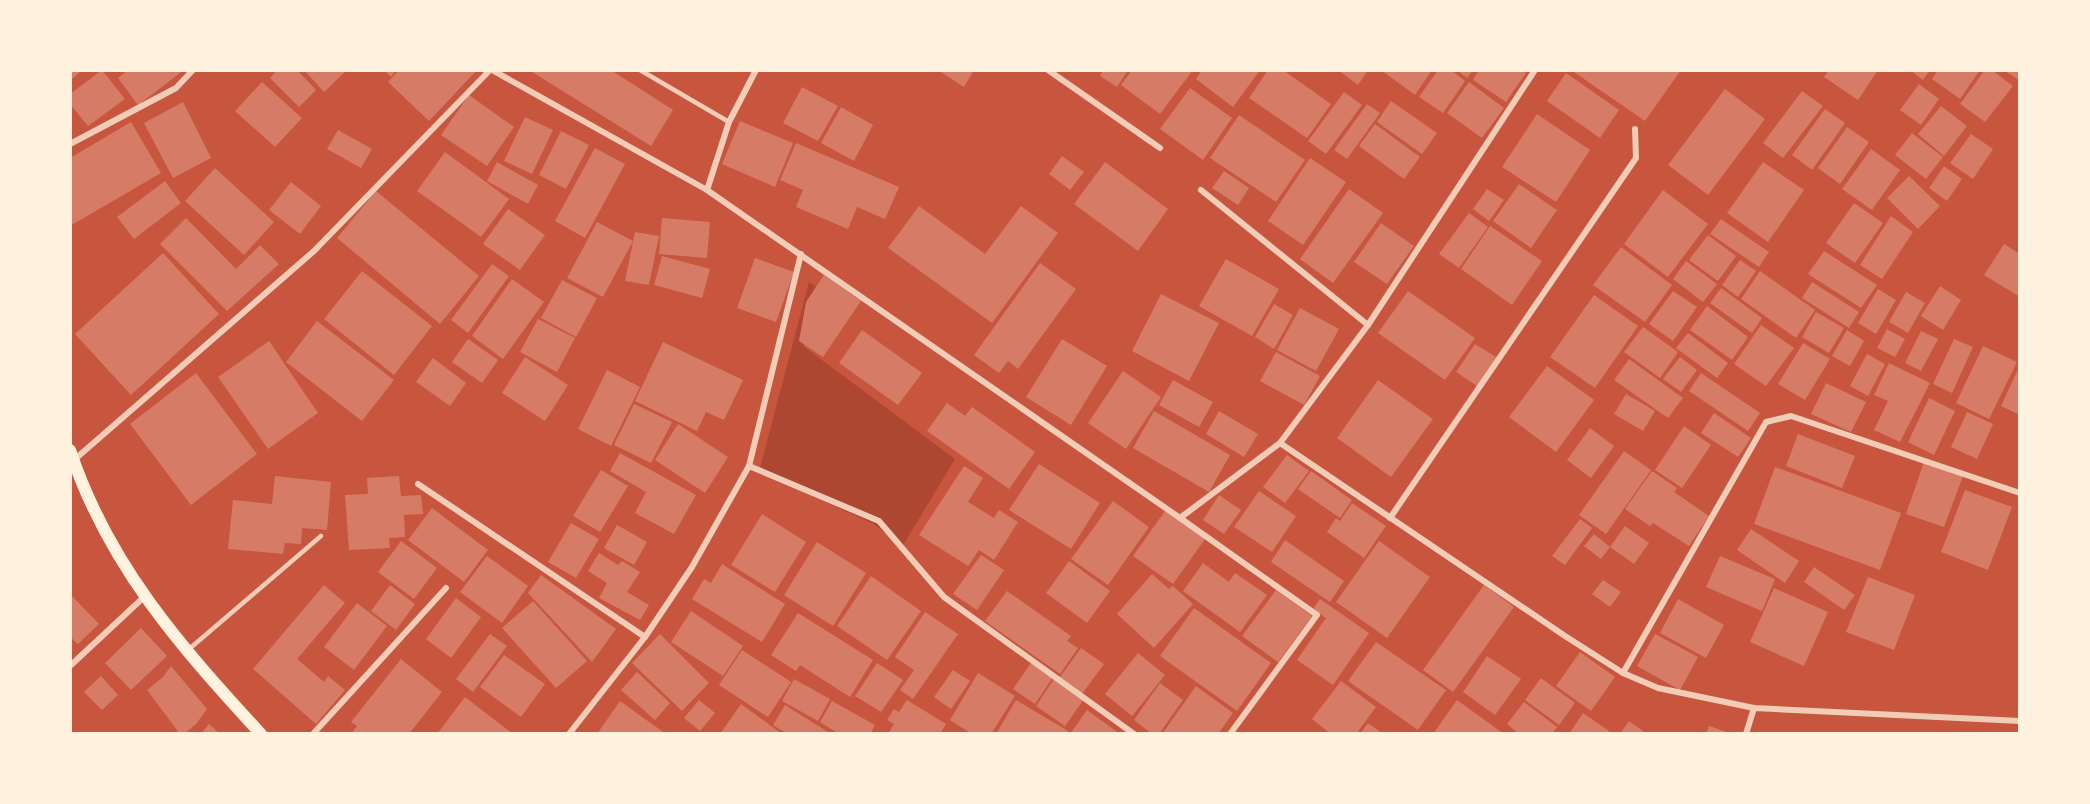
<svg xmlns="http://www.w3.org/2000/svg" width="2090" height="804" font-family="'Archivo Narrow',sans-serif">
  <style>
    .green { fill: #ae4732 }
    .building { fill: #d67c66 }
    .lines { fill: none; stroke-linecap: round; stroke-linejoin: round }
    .service { stroke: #f1ccb7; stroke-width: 4.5 }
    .minor { stroke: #f1ccb7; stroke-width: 6 }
    .secondary { stroke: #fff3e0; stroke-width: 12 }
  </style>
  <rect width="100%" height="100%" fill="#c8553d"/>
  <polygon class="green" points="809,282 829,295 803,346 955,459 902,547 874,524 759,472"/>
  <g class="building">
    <polygon points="70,70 82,70 70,81"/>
    <polygon points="102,70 125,99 88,126 70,104 70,94"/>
    <polygon points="128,70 184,70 138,105 118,78"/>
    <polygon points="277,70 297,70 316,90 299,107 270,78"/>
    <polygon points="304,70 347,70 324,92"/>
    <polygon points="384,70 396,70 391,77"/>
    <polygon points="399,70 477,70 429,121 388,82"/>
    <polygon points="529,70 611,70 673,110 651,146"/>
    <polygon points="938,70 974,70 964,87"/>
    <polygon points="1103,70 1128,70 1117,87 1100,76"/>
    <polygon points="1132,70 1193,70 1160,114 1121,85"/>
    <polygon points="1202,70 1260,70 1233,107 1196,79"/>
    <polygon points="1268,70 1283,70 1331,104 1307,138 1249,98"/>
    <polygon points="1338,70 1368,70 1358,85"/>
    <polygon points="1381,70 1432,70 1415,95"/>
    <polygon points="1438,70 1451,70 1465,81 1443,113 1419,97"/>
    <polygon points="1457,70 1473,70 1467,78"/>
    <polygon points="1479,70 1522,70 1526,73 1506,102 1473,80"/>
    <polygon points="1571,70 1681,70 1645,121"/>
    <polygon points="1829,70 1878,70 1858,100 1824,77"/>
    <polygon points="1910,70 1930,70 1923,80"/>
    <polygon points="1938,70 1980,70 1960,99 1932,79"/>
    <polygon points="1985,70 1992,70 2013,86 1985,122 1960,104"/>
    <polygon points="2004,70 2020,70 2020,81"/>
    <polygon points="1566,73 1619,110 1600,138 1547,101"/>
    <polygon points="262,82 302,118 275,147 235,111"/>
    <polygon points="1469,82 1504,108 1482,138 1447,113"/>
    <polygon points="1919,84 1939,99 1921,125 1900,110"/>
    <polygon points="802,87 838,106 818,141 783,123"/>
    <polygon points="1190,88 1232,118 1203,160 1160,129"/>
    <polygon points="1725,89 1765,119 1708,195 1668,165"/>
    <polygon points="1802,91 1823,106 1783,158 1763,143"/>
    <polygon points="1344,92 1362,105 1326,154 1308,141"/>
    <polygon points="469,95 514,127 487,166 441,135"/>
    <polygon points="1391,101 1437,133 1422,154 1377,122"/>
    <polygon points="183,102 211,158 173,178 144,123"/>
    <polygon points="1367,104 1380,113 1347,159 1334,150"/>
    <polygon points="1941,106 1967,126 1944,156 1918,134"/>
    <polygon points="841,107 873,125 854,161 821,143"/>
    <polygon points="1825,109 1845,123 1812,170 1792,155"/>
    <polygon points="1537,114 1590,150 1556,202 1502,167"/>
    <polygon points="1239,115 1305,160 1276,202 1210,158"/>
    <polygon points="525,117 553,130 532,174 504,161"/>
    <polygon points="740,121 793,143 775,187 722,164"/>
    <polygon points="131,122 161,173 70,226 70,158"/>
    <polygon points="1375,124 1420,157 1404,179 1359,146"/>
    <polygon points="1847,127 1869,142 1840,184 1818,168"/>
    <polygon points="338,130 372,149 361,168 327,149"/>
    <polygon points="561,131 589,145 566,189 539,175"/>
    <polygon points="1912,133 1943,157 1926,179 1895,155"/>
    <polygon points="1971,134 1993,149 1973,179 1950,163"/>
    <polygon points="796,143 899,187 885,219 857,207 848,229 796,207 803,190 780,180"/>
    <polygon points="595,148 625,164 585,238 555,221"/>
    <polygon points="1871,149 1900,170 1872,210 1842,189"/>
    <polygon points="445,152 509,199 481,237 417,191"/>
    <polygon points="1062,156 1084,172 1070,190 1049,174"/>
    <polygon points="1310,158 1346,182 1303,245 1268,221"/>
    <polygon points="497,162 538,185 528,204 487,181"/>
    <polygon points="1105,162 1168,209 1138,251 1074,204"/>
    <polygon points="1763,162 1804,190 1768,242 1727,213"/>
    <polygon points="1944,166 1962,179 1947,201 1929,188"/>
    <polygon points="215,168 274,222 244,255 185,201"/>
    <polygon points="1224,171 1249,188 1238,205 1212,188"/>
    <polygon points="1909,176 1940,206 1918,229 1887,198"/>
    <polygon points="165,181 181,203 134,239 117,217"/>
    <polygon points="291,182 321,206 300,234 269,210"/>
    <polygon points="1519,184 1557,210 1531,248 1493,221"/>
    <polygon points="1349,189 1383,213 1333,283 1300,259"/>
    <polygon points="1487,189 1504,200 1489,221 1473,209"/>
    <polygon points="1663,190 1708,224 1668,277 1624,244"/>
    <polygon points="376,191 479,276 440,324 337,238"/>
    <polygon points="1854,203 1883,223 1855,263 1826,243"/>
    <polygon points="919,206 985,254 1021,206 1058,233 992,323 888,248"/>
    <polygon points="508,209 545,235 520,270 483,244"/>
    <polygon points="1469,213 1488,227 1459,268 1439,254"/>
    <polygon points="1891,216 1913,232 1882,279 1860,265"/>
    <polygon points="186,218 236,269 260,245 279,264 227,311 160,244"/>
    <polygon points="662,218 710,222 707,258 659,254"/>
    <polygon points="1721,219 1769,252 1759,267 1710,234"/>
    <polygon points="597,222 633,241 603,297 567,278"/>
    <polygon points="1381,223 1414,246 1387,284 1354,262"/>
    <polygon points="1490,226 1542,261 1512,305 1461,269"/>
    <polygon points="635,232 659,236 649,285 625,281"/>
    <polygon points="1708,235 1736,256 1718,281 1689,260"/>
    <polygon points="2004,244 2020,254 2020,297 1984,275"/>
    <polygon points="1621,247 1672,285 1645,322 1593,285"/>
    <polygon points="1824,251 1877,285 1861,308 1808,274"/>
    <polygon points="163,253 219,314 131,395 75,334"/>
    <polygon points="662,256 710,269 702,298 654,285"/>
    <polygon points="755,258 794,272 776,322 737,308"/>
    <polygon points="1226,259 1279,289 1252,336 1199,306"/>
    <polygon points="1740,260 1756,271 1738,297 1722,285"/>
    <polygon points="1686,261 1717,284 1703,302 1673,279"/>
    <polygon points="1040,263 1076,289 1018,369 1008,361 999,373 974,355"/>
    <polygon points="492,264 509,276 468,333 451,320"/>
    <polygon points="362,271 432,326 394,375 324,319"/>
    <polygon points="1760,271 1815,310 1796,338 1741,299"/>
    <polygon points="824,275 861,301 823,357 799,341 806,302"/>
    <polygon points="512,279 544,302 503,359 472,336"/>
    <polygon points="562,280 597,298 576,337 541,318"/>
    <polygon points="1812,282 1859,312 1849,328 1802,298"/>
    <polygon points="1940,286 1961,300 1943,330 1921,316"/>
    <polygon points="1721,288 1762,318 1752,333 1710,303"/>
    <polygon points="1878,289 1896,300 1876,334 1858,323"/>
    <polygon points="1408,291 1475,338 1445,380 1378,333"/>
    <polygon points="1673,291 1697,307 1673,341 1649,324"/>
    <polygon points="1906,292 1925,303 1908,333 1889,322"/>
    <polygon points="1161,294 1219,323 1189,381 1132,351"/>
    <polygon points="1594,295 1638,326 1595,388 1550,357"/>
    <polygon points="1274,304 1293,315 1274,349 1255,337"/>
    <polygon points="1707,306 1748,337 1732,360 1690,330"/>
    <polygon points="1300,308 1339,329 1316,371 1277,350"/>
    <polygon points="1816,312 1844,328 1829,353 1802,337"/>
    <polygon points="538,319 575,338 557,372 520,352"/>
    <polygon points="317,321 394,380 362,421 286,362"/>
    <polygon points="1761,325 1794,348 1766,386 1734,364"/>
    <polygon points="1643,327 1678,352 1660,378 1624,352"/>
    <polygon points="1887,329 1905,339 1895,357 1877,348"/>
    <polygon points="862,330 922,373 898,405 839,363"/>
    <polygon points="1847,330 1864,341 1850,366 1832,356"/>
    <polygon points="1921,331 1938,339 1921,371 1905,363"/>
    <polygon points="1688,333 1728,363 1717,378 1676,348"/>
    <polygon points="468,339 498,360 482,383 452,362"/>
    <polygon points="1062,339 1107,366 1071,425 1026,397"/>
    <polygon points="1954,339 1973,347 1952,393 1933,384"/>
    <polygon points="269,341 318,413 268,449 218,377"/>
    <polygon points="663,342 743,380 724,420 706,412 697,431 635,401"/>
    <polygon points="1803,343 1830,359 1805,400 1778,384"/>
    <polygon points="1475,344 1496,357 1477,386 1456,372"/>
    <polygon points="1983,346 2017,362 1989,419 1956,403"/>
    <polygon points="1276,352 1320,376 1304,405 1260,381"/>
    <polygon points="1867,354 1885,364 1868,396 1850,386"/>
    <polygon points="525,357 568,385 545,421 502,393"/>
    <polygon points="1680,357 1697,370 1681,392 1663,379"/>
    <polygon points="433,358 466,383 450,406 416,382"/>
    <polygon points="1629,359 1683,398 1668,418 1614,380"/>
    <polygon points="1889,363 1930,383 1900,442 1874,430 1888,401 1874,395"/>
    <polygon points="2020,365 2020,415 2001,406"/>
    <polygon points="1547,366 1594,400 1556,452 1509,417"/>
    <polygon points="607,370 640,387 611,446 578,429"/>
    <polygon points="1123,371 1161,397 1126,449 1088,423"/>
    <polygon points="196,373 257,454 191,505 130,424"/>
    <polygon points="1701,373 1760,413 1748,431 1689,391"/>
    <polygon points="1173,380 1213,402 1199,427 1159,405"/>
    <polygon points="1378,380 1433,419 1391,477 1337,438"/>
    <polygon points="1826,383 1866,402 1851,432 1811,414"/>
    <polygon points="1626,394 1655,411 1643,431 1614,414"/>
    <polygon points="1929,398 1955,411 1934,455 1908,442"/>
    <polygon points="947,403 965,416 972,407 1035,452 1009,489 927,431"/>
    <polygon points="634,404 672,422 651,463 614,445"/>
    <polygon points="1154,411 1230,455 1209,492 1133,448"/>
    <polygon points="1219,411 1258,434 1244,457 1206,434"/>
    <polygon points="1967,412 1993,424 1977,459 1951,447"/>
    <polygon points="1714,413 1751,438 1738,457 1701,433"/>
    <polygon points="678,424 728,457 705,493 655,460"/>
    <polygon points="1684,426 1711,445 1682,488 1655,470"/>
    <polygon points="1590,428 1614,446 1591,478 1567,460"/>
    <polygon points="1798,434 1855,456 1842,488 1786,466"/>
    <polygon points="1624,451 1651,470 1606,534 1579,515"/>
    <polygon points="620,453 696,495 674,534 635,513 646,492 610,471"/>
    <polygon points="1287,455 1309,471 1285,503 1263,487"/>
    <polygon points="1924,462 1963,476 1944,527 1906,514"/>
    <polygon points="1039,464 1100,503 1071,549 1009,510"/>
    <polygon points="964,466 983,478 968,502 994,518 999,510 1018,522 994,560 979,550 968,566 919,535"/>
    <polygon points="1775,467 1901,513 1880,570 1754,524"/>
    <polygon points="601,470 628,486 600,532 573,516"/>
    <polygon points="1311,471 1352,500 1340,518 1298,489"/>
    <polygon points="1652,471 1677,488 1674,492 1709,516 1689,546 1653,523 1650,526 1625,509"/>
    <polygon points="275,476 331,482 327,530 302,528 301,544 285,543 283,554 228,549 233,500 272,504"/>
    <polygon points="399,476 401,496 421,495 423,514 404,515 405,537 389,538 390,548 349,550 345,495 368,494 367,478"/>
    <polygon points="1965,490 2012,507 1988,570 1941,552"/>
    <polygon points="1259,491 1296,516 1272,552 1234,527"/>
    <polygon points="1219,495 1241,510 1224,534 1203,520"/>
    <polygon points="1113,501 1149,527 1108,585 1071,559"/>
    <polygon points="1352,503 1386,526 1364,558 1327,532 1336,518 1340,521"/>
    <polygon points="432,508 488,550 464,582 408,540"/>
    <polygon points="1165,511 1205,539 1173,584 1133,556"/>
    <polygon points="762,514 806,542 775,592 731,565"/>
    <polygon points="1580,519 1592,528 1565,565 1552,556"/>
    <polygon points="571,523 599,539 576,578 548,562"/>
    <polygon points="617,525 647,542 634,565 604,548"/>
    <polygon points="1625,526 1649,543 1634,564 1610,547 1601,559 1584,546 1594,534 1610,547"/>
    <polygon points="1751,529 1799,561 1785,583 1737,550"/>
    <polygon points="1285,540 1344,581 1330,602 1271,562"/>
    <polygon points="401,541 437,568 414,599 378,572"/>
    <polygon points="1379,541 1430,577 1387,638 1336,602"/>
    <polygon points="817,542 866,573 833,626 784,595"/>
    <polygon points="599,553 618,565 622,561 640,572 627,592 649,605 640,620 599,598 607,583 588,571"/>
    <polygon points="981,555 1004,570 977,610 953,594"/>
    <polygon points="487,556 528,586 502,623 460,592"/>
    <polygon points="1720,556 1775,579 1762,611 1706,587"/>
    <polygon points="1069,561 1110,591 1087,623 1046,593"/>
    <polygon points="1203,563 1229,582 1235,573 1267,595 1240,632 1183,591"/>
    <polygon points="722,564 785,604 762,642 692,599 704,579 711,583"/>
    <polygon points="1814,567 1855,595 1844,610 1804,582"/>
    <polygon points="1152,574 1169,589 1173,586 1193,604 1154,648 1117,614"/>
    <polygon points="541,575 616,629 592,662 528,593"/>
    <polygon points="871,576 921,611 887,660 837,626"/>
    <polygon points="1868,577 1915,595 1894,650 1846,632"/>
    <polygon points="1603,580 1621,592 1610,607 1592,594"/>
    <polygon points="324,585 345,603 297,659 324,682 328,676 345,690 316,724 253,669"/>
    <polygon points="390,585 415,604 396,630 371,611"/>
    <polygon points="1484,585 1514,607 1453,692 1423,670"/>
    <polygon points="1774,588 1828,612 1804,666 1750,642"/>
    <polygon points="1276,590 1312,616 1278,662 1242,636"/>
    <polygon points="1007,591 1071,636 1067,641 1078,648 1060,674 985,621"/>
    <polygon points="70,594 99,624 78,644 70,637"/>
    <polygon points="456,598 481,617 451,658 426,639"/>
    <polygon points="1320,599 1369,633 1333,685 1297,660 1326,618 1313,609"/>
    <polygon points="1678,599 1724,625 1706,658 1660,633"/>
    <polygon points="533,601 587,661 556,688 502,628"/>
    <polygon points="357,603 387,626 354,670 324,647"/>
    <polygon points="1194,608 1271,663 1237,711 1160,656"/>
    <polygon points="691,611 743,646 723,676 671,642"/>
    <polygon points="925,612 958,634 913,699 900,690 914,670 895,657"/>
    <polygon points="798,613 873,660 850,697 800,665 796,671 771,655"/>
    <polygon points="141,628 167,656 131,690 105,663"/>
    <polygon points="490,634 507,646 473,692 456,679"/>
    <polygon points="660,634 709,683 682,711 632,663"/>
    <polygon points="1655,634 1698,657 1680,690 1637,666"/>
    <polygon points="1376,642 1446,690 1418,730 1348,681"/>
    <polygon points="1081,648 1104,664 1082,694 1060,677"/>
    <polygon points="742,650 791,682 768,717 719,685"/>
    <polygon points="1580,652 1615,677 1591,711 1556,686"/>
    <polygon points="1138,653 1165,675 1132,716 1105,694"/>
    <polygon points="504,655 545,684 521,717 480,687"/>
    <polygon points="1487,656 1521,679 1495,715 1463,692"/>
    <polygon points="401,659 442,692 409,734 351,734 357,726 351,722"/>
    <polygon points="877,663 903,680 881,712 855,696"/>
    <polygon points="1031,663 1053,677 1035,704 1013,689"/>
    <polygon points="171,666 207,709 196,724 184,734 180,734 147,690 163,677"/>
    <polygon points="953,670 970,681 951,709 934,697"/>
    <polygon points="637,672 670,703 655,720 621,690"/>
    <polygon points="978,673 1015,696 991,734 972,734 950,720"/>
    <polygon points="101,676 118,695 102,710 84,692"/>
    <polygon points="1541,678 1575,703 1559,725 1525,700"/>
    <polygon points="794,679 830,699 818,721 782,701"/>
    <polygon points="1054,679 1084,699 1065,726 1036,706"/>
    <polygon points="1341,681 1376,707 1356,734 1331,734 1312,719"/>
    <polygon points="1160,683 1183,700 1159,734 1152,734 1134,720"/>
    <polygon points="1196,686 1233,713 1218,734 1162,734"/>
    <polygon points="465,697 513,734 437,734"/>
    <polygon points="699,700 715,713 700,731 684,718"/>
    <polygon points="907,700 946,724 940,734 888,734 894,724 887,720 894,709 899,712"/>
    <polygon points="1016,700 1068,731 1067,734 996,734"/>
    <polygon points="1457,700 1504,734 1433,734"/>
    <polygon points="620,701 666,734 597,734"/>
    <polygon points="832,701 875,725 870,734 839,734 820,722"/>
    <polygon points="1524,702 1557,727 1552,734 1519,734 1507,724"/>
    <polygon points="741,704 782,734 720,734"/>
    <polygon points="785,705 831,734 787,734 773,725"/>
    <polygon points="1087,710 1120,734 1070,734"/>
    <polygon points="1583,713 1609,731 1607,734 1569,734"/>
    <polygon points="1629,721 1647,734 1620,734"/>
    <polygon points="1368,723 1383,734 1360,734"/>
    <polygon points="209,724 220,734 201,734"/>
    <polygon points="1709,726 1730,733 1729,734 1706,734"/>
  </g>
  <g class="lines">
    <g class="service">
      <polyline points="640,70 729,122"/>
      <polyline points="188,650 321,536"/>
    </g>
    <g class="minor">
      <polyline points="492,70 707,190 1180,518 1280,443 1565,636 1623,673 1658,688 1754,708 2020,721"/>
      <polyline points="1048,70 1160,148"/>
      <polyline points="70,144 176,88 193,70"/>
      <polyline points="707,190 729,122 756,70"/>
      <polyline points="1201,190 1368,325"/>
      <polyline points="1280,443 1368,325 1535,70"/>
      <polyline points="74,460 314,251 490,70"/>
      <polyline points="749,466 879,521 944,597 1134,734"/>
      <polyline points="418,484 645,637"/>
      <polyline points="1180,518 1317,615 1230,734"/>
      <polyline points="1390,518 1636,158 1635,129"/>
      <polyline points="70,666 144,597"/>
      <polyline points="1623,673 1766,422 1791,416 2020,493"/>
      <polyline points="313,734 446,588"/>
      <polyline points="569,734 645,637 692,567 749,466 801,254"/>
      <polyline points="1746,734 1754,708"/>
    </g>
    <path class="secondary" d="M70,450C108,565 181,647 261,734"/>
  </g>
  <rect width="2090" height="804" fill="none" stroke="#fff3e0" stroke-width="144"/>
</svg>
